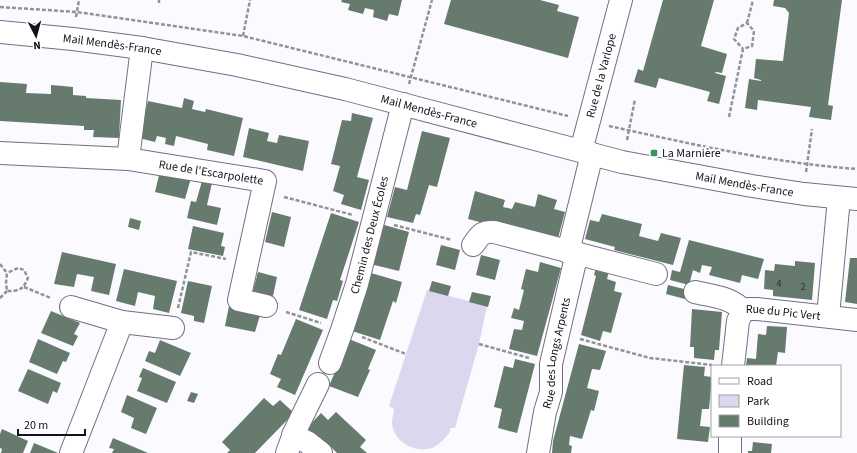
<svg xmlns="http://www.w3.org/2000/svg" width="857" height="453" font-family="'Source Sans 3',sans-serif">
  <style>
    .green { fill: #dcd6ef }
    .building { fill: #667b6d }
    .lines { fill: none; stroke-linecap: round; stroke-linejoin: round }
    .minor-casing { stroke: #736e83; stroke-width: 24 }
    .path { stroke: #939298; stroke-width: 2.5; stroke-dasharray: 4 2; stroke-linecap: butt }
    .minor { stroke: #fff; stroke-width: 22 }
    .poi-dot { fill: #3e9062; stroke: #fff; stroke-width: 1.5 }
    .labels { text-anchor: middle; dominant-baseline: central; stroke-width: 3.5; stroke-linejoin: round; paint-order: stroke }
    .number-label { font-size: 10px; fill: #282c2e }
    .street-label { font-size: 12px; fill: #131119; stroke: #fff }
    .poi-label { font-size: 12px; fill: #131119; stroke: #fff; text-anchor: start }
  </style>
  <rect width="100%" height="100%" fill="#fbfaff"/>
  <path class="green" d="M427,290L487,306L479,344L455,428H450V432C444,439 437,448 428,449C411,452 392,439 392,422C392,418 394,413 394,409L389,406Z"/>
  <g class="building">
    <polygon points="342,0 402,0 398,16 389,14 387,21 373,17 374,10 365,8 363,14 348,10 350,4 341,2"/>
    <polygon points="451,0 540,0 559,5 557,11 579,17 568,58 444,24"/>
    <polygon points="663,0 714,0 701,46 727,54 722,73 716,72 715,73 726,76 719,104 707,101 710,92 659,78 656,88 634,82 638,69 643,71"/>
    <polygon points="774,0 842,0 828,105 833,106 831,120 809,117 811,107 758,100 757,110 745,108 749,79 761,81 761,80 754,78 756,59 783,61 789,13 785,8 773,6"/>
    <polygon points="0,82 27,84 26,93 51,94 51,85 63,86 73,87 73,95 86,96 86,98 121,100 119,138 93,137 94,130 84,130 84,126 0,121"/>
    <polygon points="184,98 194,101 192,109 205,112 206,109 243,118 234,156 207,150 208,144 176,136 174,146 165,144 166,138 157,136 155,142 139,138 148,101 182,108"/>
    <polygon points="352,113 373,118 357,177 369,180 361,210 341,204 344,195 333,191 340,166 331,164 342,120 351,121"/>
    <polygon points="249,128 269,133 267,141 277,143 279,135 309,141 303,171 243,157"/>
    <polygon points="422,131 450,138 437,187 429,185 420,215 416,214 413,223 387,217 395,187 407,190"/>
    <polygon points="160,171 191,178 185,199 155,192"/>
    <polygon points="202,181 212,183 207,205 221,208 217,225 187,218 191,201 196,202"/>
    <polygon points="475,191 505,200 503,207 512,209 515,202 535,207 538,194 557,200 554,209 565,212 557,242 468,219"/>
    <polygon points="272,212 291,217 284,247 265,242"/>
    <polygon points="331,213 359,222 340,280 343,281 337,301 333,300 327,319 299,310"/>
    <polygon points="602,214 642,224 639,236 658,241 661,233 681,238 673,265 614,250 615,247 585,239 590,220 599,222"/>
    <polygon points="130,218 141,221 139,230 128,227"/>
    <polygon points="381,224 409,232 399,271 370,264"/>
    <polygon points="193,226 224,233 221,246 225,247 223,256 188,249"/>
    <polygon points="689,240 764,259 758,279 742,275 740,283 709,275 712,267 702,265 700,273 693,270 689,285 670,280 672,270 680,272"/>
    <polygon points="441,245 460,250 455,270 436,265"/>
    <polygon points="62,252 116,264 109,295 91,291 94,277 77,274 74,287 54,284"/>
    <polygon points="481,255 500,260 495,280 476,275"/>
    <polygon points="850,258 857,258 857,304 845,302"/>
    <polygon points="795,261 815,263 812,300 773,296 773,290 764,289 765,270 774,271 775,264 795,266"/>
    <polygon points="540,262 561,268 537,356 509,349 514,329 522,330 524,321 511,318 514,308 519,310 524,290 521,289 526,269 538,272"/>
    <polygon points="597,264 610,267 607,279 616,282 614,291 622,293 611,333 603,331 600,341 581,335 596,276 594,275"/>
    <polygon points="124,269 177,281 169,313 153,309 155,296 138,292 135,306 116,301"/>
    <polygon points="258,272 277,277 273,296 253,291"/>
    <polygon points="371,273 402,282 396,303 393,301 380,340 352,331"/>
    <polygon points="188,281 212,286 204,323 194,321 194,316 181,313"/>
    <polygon points="432,281 451,286 448,296 429,291"/>
    <polygon points="668,285 688,290 685,299 666,294"/>
    <polygon points="472,292 491,296 488,307 469,302"/>
    <polygon points="229,306 261,312 255,332 225,326"/>
    <polygon points="692,309 722,312 719,350 715,350 714,360 694,358 694,347 690,347"/>
    <polygon points="51,311 80,323 74,334 78,336 73,346 41,333"/>
    <polygon points="296,319 323,330 295,395 277,387 281,379 270,374 278,354 281,355"/>
    <polygon points="767,326 787,327 785,353 778,352 776,366 746,366 747,358 756,359 758,334 766,335"/>
    <polygon points="38,339 70,353 66,362 63,361 57,374 29,362"/>
    <polygon points="349,339 376,350 368,369 370,370 358,397 329,386"/>
    <polygon points="160,340 191,353 180,376 145,361 149,351 155,353"/>
    <polygon points="579,344 606,351 600,370 592,369 587,388 599,391 594,411 591,410 582,439 570,436 569,445 572,446 571,453 552,453 553,441"/>
    <polygon points="515,359 535,364 517,433 498,428 502,409 494,407 504,366 513,368"/>
    <polygon points="684,365 705,367 704,376 712,377 709,409 702,409 700,426 710,427 708,442 677,439"/>
    <polygon points="143,368 176,382 167,403 137,391 142,378 139,377"/>
    <polygon points="28,369 61,383 57,393 53,391 48,404 18,391"/>
    <polygon points="191,392 198,394 194,403 187,401"/>
    <polygon points="127,395 157,408 146,434 131,428 134,418 121,412"/>
    <polygon points="264,398 273,406 280,400 294,413 255,453 227,453 230,450 222,442"/>
    <polygon points="336,412 366,440 360,447 367,453 337,453 331,447 329,449 307,428 321,413 328,420"/>
    <polygon points="2,429 28,441 23,453 1,453 2,449 0,448 0,434"/>
    <polygon points="113,438 148,453 112,453 114,449 109,448"/>
    <polygon points="753,442 772,444 771,453 748,453 748,451 752,451"/>
    <polygon points="34,443 58,453 30,453"/>
  </g>
  <g class="lines">
    <g class="minor-casing">
      <g id="minor">
        <path id="s1" d="M0,32L73,39L142,48L237,65L345,89L622,162L752,186L804,194L857,199"/>
        <path id="s2" d="M142,48L128,159L265,181L239,300L266,306"/>
        <path id="s3" d="M581,151L621,0"/>
        <polyline points="0,153 128,159"/>
        <path d="M473,245C480,236 481,231 494,232L656,274"/>
        <polyline points="568,252 592,154"/>
        <path d="M695,292C711,296 732,297 743,311"/>
        <polyline points="71,307 122,322 173,328"/>
        <polyline points="828,316 839,198"/>
        <path id="s4" d="M330,363L342,330L357,284L403,104"/>
        <path id="s5" d="M733,366L738,321L743,311L749,309H757L857,320"/>
        <polyline points="293,435 307,442 321,453"/>
        <polyline points="71,453 122,322"/>
        <polyline points="287,453 295,431 318,384"/>
        <path id="s6" d="M538,453L545,412L551,392V364L577,253"/>
        <polyline points="730,453 730,436"/>
      </g>
    </g>
    <g class="path">
      <polyline points="159,3 159,0"/>
      <polyline points="0,7 77,12 243,36 568,116"/>
      <polyline points="76,17 79,0"/>
      <polyline points="747,23 753,0"/>
      <polyline points="243,36 250,0"/>
      <polyline points="409,84 432,0"/>
      <polyline points="729,117 743,49 752,46 754,31 747,23 738,28 734,39 743,49"/>
      <path d="M609,126C691,144 774,163 857,169"/>
      <polyline points="627,140 635,99"/>
      <polyline points="712,157 717,149"/>
      <polyline points="806,172 812,129"/>
      <polyline points="284,197 353,215"/>
      <polyline points="394,225 452,240"/>
      <path d="M0,264L7,273L6,283L7,291C21,291 23,289 28,278L24,270L18,268L7,273"/>
      <polyline points="24,287 51,298"/>
      <polyline points="0,298 7,291"/>
      <polyline points="178,308 191,252 226,259"/>
      <polyline points="286,312 321,323"/>
      <polyline points="362,337 406,354"/>
      <polyline points="580,339 650,358 712,365"/>
      <polyline points="479,344 529,358"/>
    </g>
    <use href="#minor" class="minor"/>
  </g>
  <rect class="poi-dot" x="650" y="149" width="8" height="8" rx="2"/>
  <g class="labels">
    <g class="number-label">
      <text x="779" y="284">4</text>
      <text x="803" y="287">2</text>
    </g>
    <g class="street-label">
      <text stroke="none"><textPath href="#s1" startOffset="113">Mail Mendès-France</textPath></text>
      <text stroke="none"><textPath href="#s3" startOffset="78">Rue de la Varlope</textPath></text>
      <text stroke="none"><textPath href="#s1" startOffset="437">Mail Mendès-France</textPath></text>
      <text stroke="none"><textPath href="#s2" startOffset="196">Rue de l'Escarpolette</textPath></text>
      <text stroke="none"><textPath href="#s1" startOffset="761">Mail Mendès-France</textPath></text>
      <text stroke="none"><textPath href="#s4" startOffset="134">Chemin des Deux Écoles</textPath></text>
      <text stroke="none"><textPath href="#s5" startOffset="97">Rue du Pic Vert</textPath></text>
      <text stroke="none"><textPath href="#s6" startOffset="102">Rue des Longs Arpents</textPath></text>
    </g>
    <g class="poi-label">
      <text x="662" y="153">La Marnière</text>
    </g>
  </g>
  <rect x="711" y="365" width="130" height="72" fill="#ffffff" stroke="#a1a0a3"/>
  <rect x="719" y="378" width="20" height="6" fill="#ffffff" stroke="#a1a0a3"/>
  <text x="747" y="385" font-size="12" fill="#131119">Road</text>
  <rect x="719" y="395" width="20" height="12" fill="#dcd6ef" stroke="#a1a0a3"/>
  <text x="747" y="405" font-size="12" fill="#131119">Park</text>
  <rect x="719" y="415" width="20" height="12" fill="#667b6d" stroke="#a1a0a3"/>
  <text x="747" y="425" font-size="12" fill="#131119">Building</text>
  <g transform="translate(36 36) rotate(174)" stroke="#ffffff" stroke-width="3" paint-order="stroke">
  <path d="M0-3L7 15L0 10L-7 15Z" fill="#131119"/>
  <text y="-6" font-size="11" font-weight="bold" text-anchor="middle" fill="#131119">N</text>
  </g>
  <path d="M18 429v6h67v-6" fill="none" stroke="#131119" stroke-width="2"/>
  <text x="24" y="429" font-size="12" fill="#131119" stroke="#ffffff" stroke-width="3" paint-order="stroke">20 m</text>
</svg>
